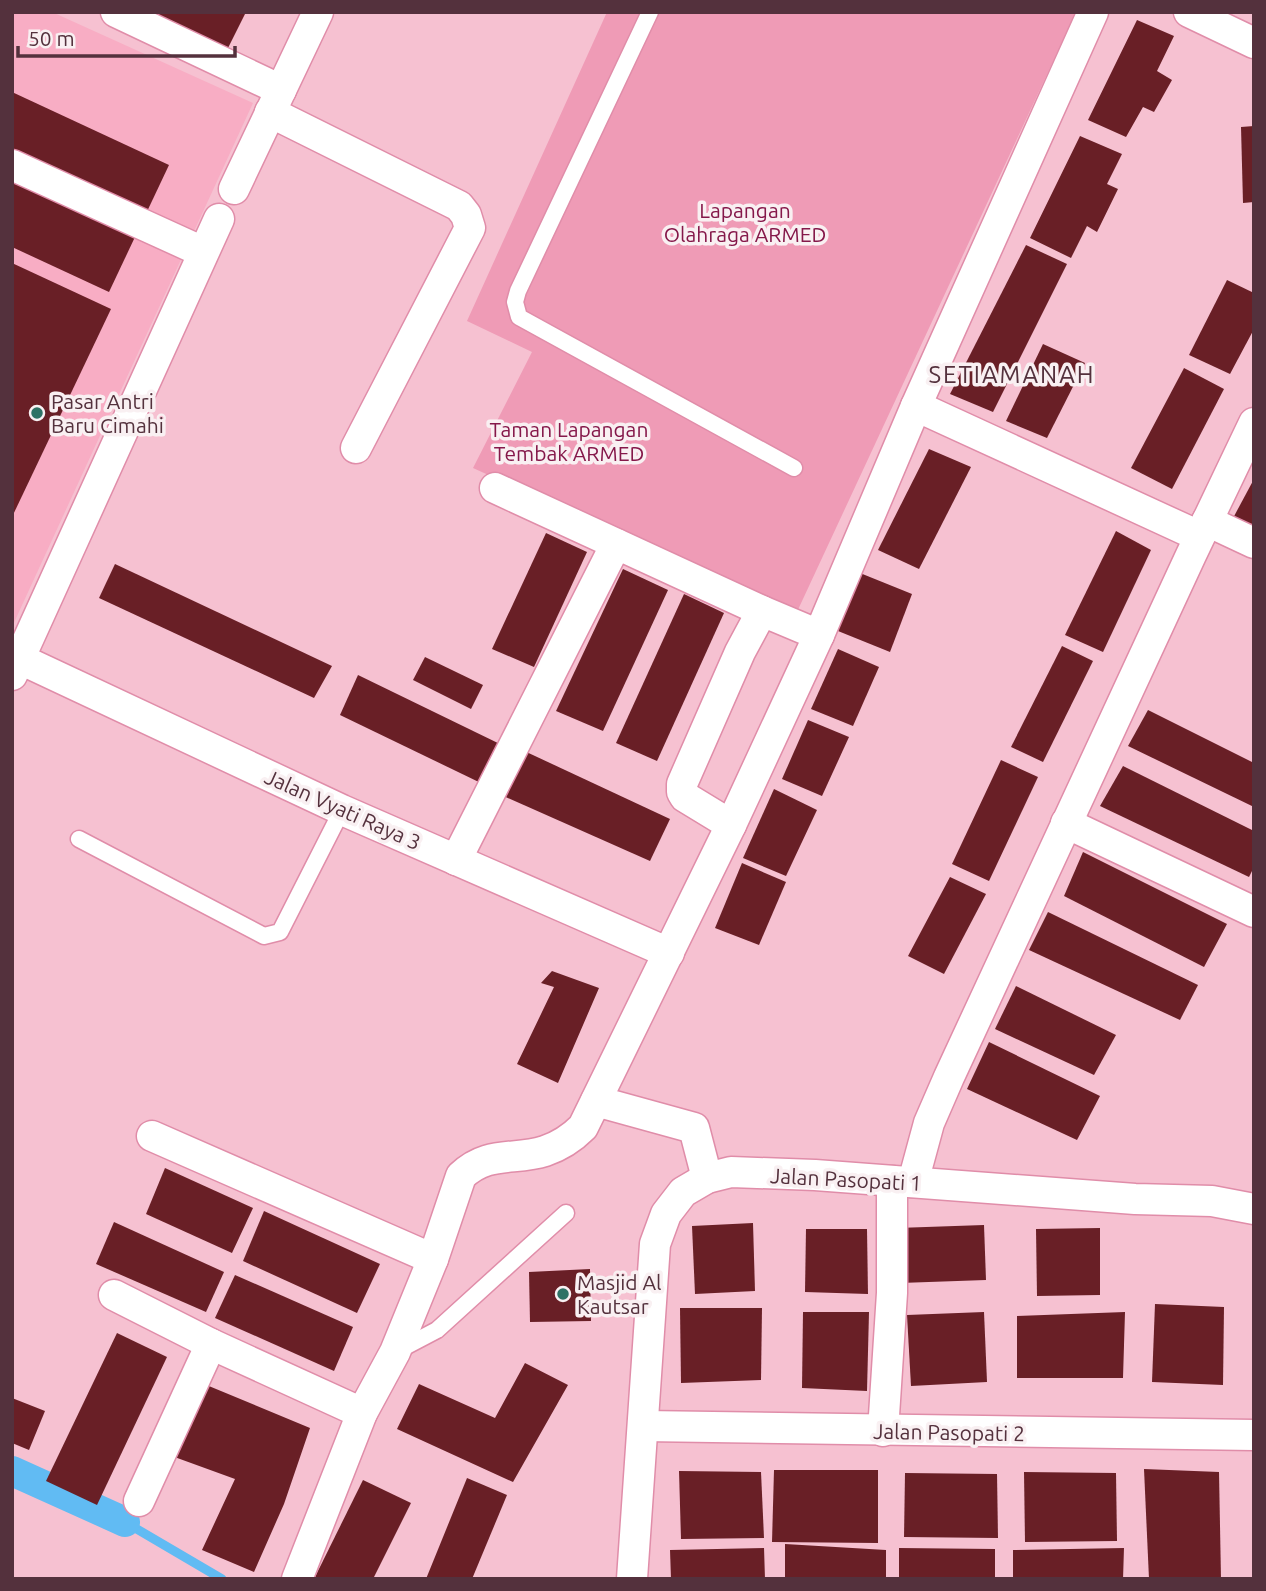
<svg xmlns="http://www.w3.org/2000/svg" width="1266" height="1591" font-family="Ubuntu,sans-serif">
  <style>
    .built { fill: #f8adc4 }
    .green { fill: #ef9bb6 }
    .lines { fill: none; stroke-linecap: round; stroke-linejoin: round }
    .stream { stroke: #61bbf3; stroke-width: 9 }
    .canal { stroke: #61bbf3; stroke-width: 30 }
    .building { fill: #691f26 }
    .service-casing { stroke: #e08da9; stroke-width: 19 }
    .minor-casing { stroke: #e08da9; stroke-width: 33 }
    .service { stroke: #fff; stroke-width: 16 }
    .minor { stroke: #fff; stroke-width: 30 }
    .poi-dot { fill: #2e7265; stroke: #f9f0f2; stroke-width: 2.5 }
    .labels { text-anchor: middle; dominant-baseline: central; stroke-width: 7; stroke-linejoin: round; paint-order: stroke }
    .park-label { font-size: 21px; fill: #85184a; stroke: #f9f0f2 }
    .poi-label { font-size: 21px; fill: #54313d; stroke: #f9f0f2; text-anchor: start }
    .street-label { font-size: 21px; fill: #54313d; stroke: #f9f0f2 }
    .quarter-label { font-size: 24px; letter-spacing: 2px; fill: #54313d; stroke: #f9f0f2 }
  </style>
  <rect width="100%" height="100%" fill="#f6c1d1"/>
  <polygon class="built" points="12,12 52,12 253,103 12,627"/>
  <polygon class="green" points="607,12 1076,12 796,614 473,468 532,352 467,321"/>
  <g class="lines">
    <polyline class="stream" points="125,1522 222,1579"/>
    <polyline class="canal" points="12,1471 125,1522"/>
  </g>
  <g class="building">
    <polygon points="145,12 246,12 228,48"/>
    <polygon points="1137,20 1174,36 1157,71 1172,80 1154,112 1143,107 1126,137 1088,120"/>
    <polygon points="12,92 169,165 109,292 12,247"/>
    <polygon points="1254,126 1254,202 1243,203 1241,127"/>
    <polygon points="1080,136 1122,154 1107,184 1118,189 1097,232 1087,226 1071,258 1030,238"/>
    <polygon points="1026,245 1067,264 993,412 950,394"/>
    <polygon points="12,263 111,309 12,517"/>
    <polygon points="1227,280 1254,293 1254,329 1230,374 1189,355"/>
    <polygon points="1043,344 1085,363 1047,438 1006,421"/>
    <polygon points="1184,368 1224,389 1172,489 1131,468"/>
    <polygon points="929,449 971,467 919,569 878,550"/>
    <polygon points="1254,479 1254,531 1232,520"/>
    <polygon points="1116,531 1151,550 1103,652 1065,635"/>
    <polygon points="546,533 587,552 534,667 492,649"/>
    <polygon points="115,564 332,666 314,698 99,598"/>
    <polygon points="623,569 668,590 603,731 556,711"/>
    <polygon points="860,573 912,594 890,652 838,631"/>
    <polygon points="684,594 724,613 657,761 616,743"/>
    <polygon points="1062,646 1093,661 1043,762 1011,747"/>
    <polygon points="838,649 879,667 853,726 811,709"/>
    <polygon points="425,657 483,685 471,709 413,680"/>
    <polygon points="358,675 504,746 485,785 340,715"/>
    <polygon points="1148,710 1254,763 1254,807 1128,746"/>
    <polygon points="808,720 849,737 822,796 782,779"/>
    <polygon points="520,749 670,819 650,861 499,794"/>
    <polygon points="1001,760 1038,777 989,881 952,864"/>
    <polygon points="1123,766 1254,831 1254,867 1249,877 1100,806"/>
    <polygon points="774,789 817,810 786,876 743,858"/>
    <polygon points="1083,852 1227,924 1204,967 1064,896"/>
    <polygon points="742,863 786,882 759,945 715,928"/>
    <polygon points="950,877 986,894 944,974 908,956"/>
    <polygon points="1048,912 1198,985 1180,1020 1029,950"/>
    <polygon points="552,971 599,988 558,1083 517,1064 554,987 541,983"/>
    <polygon points="1016,986 1116,1035 1094,1075 995,1029"/>
    <polygon points="989,1042 1100,1096 1077,1140 967,1089"/>
    <polygon points="165,1168 253,1208 232,1253 146,1214"/>
    <polygon points="264,1211 380,1264 357,1313 243,1261"/>
    <polygon points="114,1222 224,1272 206,1312 96,1264"/>
    <polygon points="753,1223 755,1291 695,1294 692,1226"/>
    <polygon points="984,1225 986,1280 900,1283 897,1228"/>
    <polygon points="1100,1228 1100,1295 1037,1296 1036,1229"/>
    <polygon points="806,1229 867,1229 868,1294 805,1292"/>
    <polygon points="590,1269 591,1321 530,1322 529,1272"/>
    <polygon points="235,1275 353,1327 334,1371 215,1318"/>
    <polygon points="1155,1304 1224,1307 1223,1385 1152,1382"/>
    <polygon points="680,1308 762,1308 761,1380 681,1383"/>
    <polygon points="803,1312 869,1312 867,1391 802,1388"/>
    <polygon points="984,1312 987,1382 911,1386 907,1315"/>
    <polygon points="1125,1312 1123,1378 1017,1378 1017,1316"/>
    <polygon points="117,1333 167,1357 97,1505 46,1481"/>
    <polygon points="525,1363 568,1385 513,1482 397,1429 419,1384 495,1418"/>
    <polygon points="204,1384 310,1428 284,1504 254,1572 202,1550 235,1479 169,1455"/>
    <polygon points="12,1398 45,1411 29,1450 12,1443"/>
    <polygon points="1144,1469 1219,1472 1221,1579 1149,1579"/>
    <polygon points="774,1470 878,1470 878,1543 772,1542"/>
    <polygon points="679,1471 761,1472 764,1538 681,1539"/>
    <polygon points="1024,1472 1116,1473 1117,1541 1025,1542"/>
    <polygon points="905,1473 997,1474 998,1538 904,1537"/>
    <polygon points="467,1478 507,1495 472,1579 426,1579"/>
    <polygon points="363,1480 411,1503 373,1579 314,1579"/>
    <polygon points="785,1544 886,1550 886,1579 785,1579"/>
    <polygon points="764,1548 765,1579 671,1579 670,1550"/>
    <polygon points="899,1548 995,1549 995,1579 899,1579"/>
    <polygon points="1124,1548 1123,1579 1013,1579 1013,1550"/>
  </g>
  <g class="lines">
    <g class="service-casing">
      <g id="service">
        <polyline points="650,12 518,291 515,302 519,317 794,468"/>
        <polyline points="79,839 264,936 280,932 342,810"/>
        <polyline points="397,1351 437,1330 566,1213"/>
      </g>
    </g>
    <g class="minor-casing">
      <g id="minor">
        <polyline points="116,12 281,90"/>
        <polyline points="1189,12 1254,43"/>
        <polyline points="270,112 459,206 466,215 470,228 356,448"/>
        <polyline points="12,165 203,252"/>
        <polyline points="234,189 318,12"/>
        <polyline points="916,406 1199,536"/>
        <polyline points="495,488 762,611"/>
        <polyline points="1207,521 1254,543"/>
        <polyline points="20,659 342,810 669,953"/>
        <polyline points="12,675 219,219"/>
        <polyline points="1066,823 1254,912"/>
        <polyline points="731,825 685,797 682,792 682,784 740,652 762,611 819,635"/>
        <polyline points="456,860 616,544"/>
        <polyline points="596,1101 694,1128 707,1178"/>
        <polyline points="152,1136 433,1259"/>
        <polyline points="913,1182 929,1123 949,1077 1191,555 1254,423"/>
        <polyline points="114,1295 211,1344 362,1413"/>
        <polyline points="644,1426 1254,1435"/>
        <polyline points="883,1431 892,1293 892,1181"/>
        <polyline points="139,1501 211,1344"/>
        <path d="M297,1579L362,1413L395,1352L433,1259L461,1176C488,1150 514,1161 545,1151C560,1146 572,1138 583,1127L731,825L819,635L916,406L1093,12"/>
        <polyline points="632,1579 655,1244 666,1214 683,1192 707,1178 731,1172 815,1175 1135,1199 1212,1201 1254,1209"/>
      </g>
    </g>
    <use href="#service" class="service"/>
    <use href="#minor" class="minor"/>
  </g>
  <g class="poi-dot">
    <circle cx="37" cy="413" r="7"/>
    <circle cx="563" cy="1294" r="7"/>
  </g>
  <g class="labels">
    <g class="park-label">
      <text x="745" y="210">Lapangan<tspan x="745" dy="24">Olahraga ARMED</tspan></text>
      <text x="569" y="429">Taman Lapangan<tspan x="569" dy="24">Tembak ARMED</tspan></text>
    </g>
    <g class="poi-label">
      <text x="51" y="401">Pasar Antri<tspan x="51" dy="24">Baru Cimahi</tspan></text>
      <text x="577" y="1282">Masjid Al<tspan x="577" dy="24">Kautsar</tspan></text>
    </g>
    <g class="street-label">
      <text transform="translate(343 809) rotate(24)">Jalan Vyati Raya 3</text>
      <text transform="translate(846 1179) rotate(3)">Jalan Pasopati 1</text>
      <text transform="translate(949 1432) rotate(1)">Jalan Pasopati 2</text>
    </g>
    <g class="quarter-label">
      <text x="1012" y="374">SETIAMANAH</text>
    </g>
  </g>
  <rect width="1266" height="1591" fill="none" stroke="#54313d" stroke-width="28"/>
  <path d="M18 46v10h217v-10" fill="none" stroke="#54313d" stroke-width="3.5"/>
  <text x="28" y="46" font-size="21" fill="#54313d" stroke="#f9f0f2" stroke-width="5" paint-order="stroke">50 m</text>
</svg>
